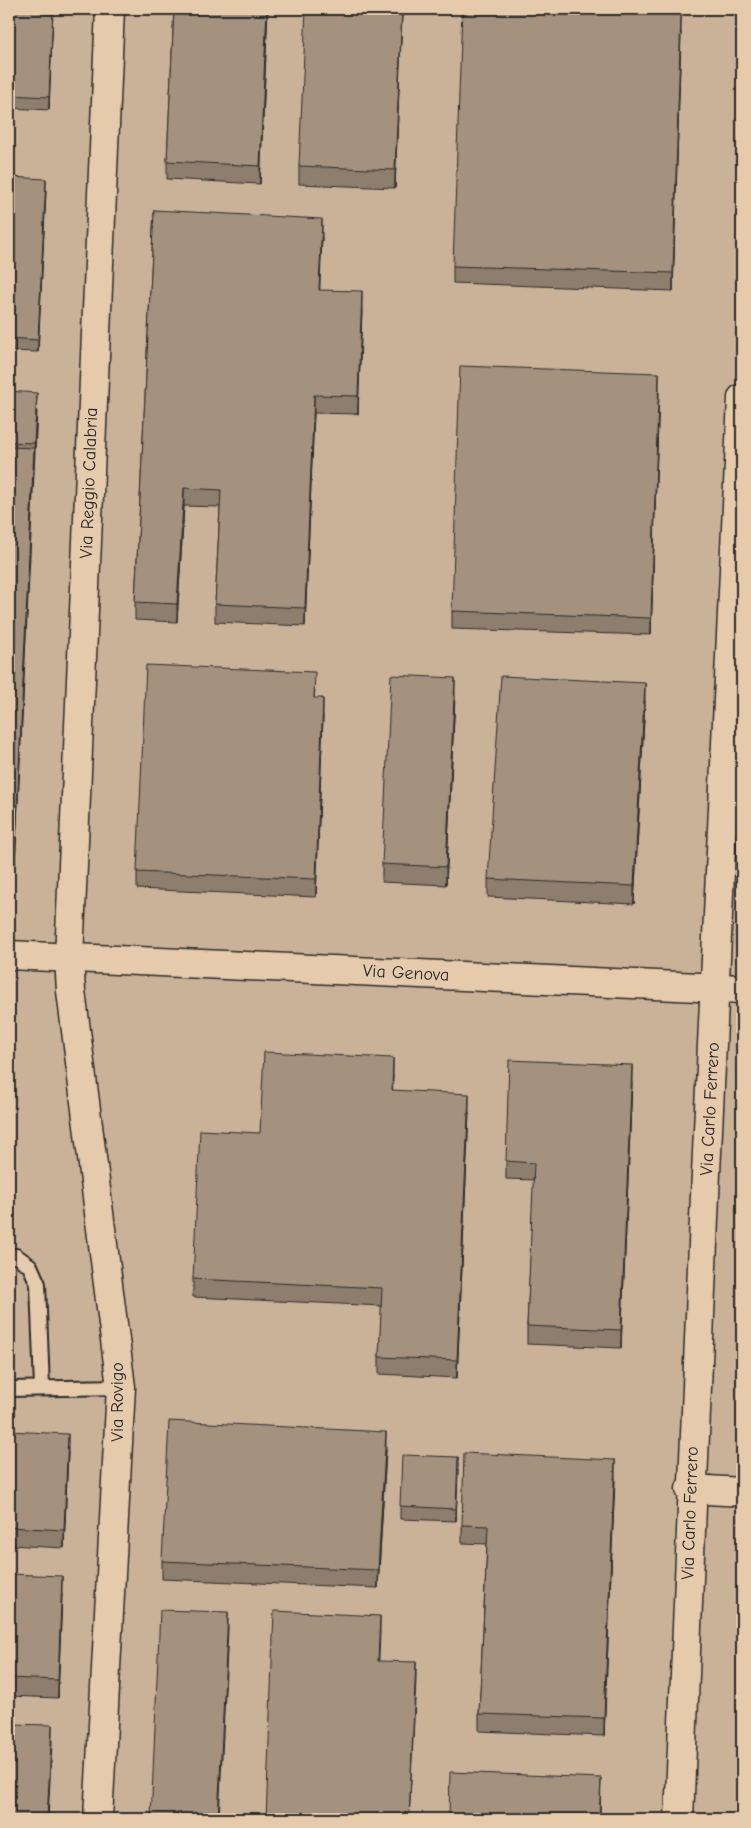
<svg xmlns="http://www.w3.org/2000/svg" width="751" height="1828" font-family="'Comic Neue',sans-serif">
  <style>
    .built { fill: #cab299 }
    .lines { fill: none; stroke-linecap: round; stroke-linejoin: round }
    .service-casing { stroke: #2b2b2b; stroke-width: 18 }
    .minor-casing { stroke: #2b2b2b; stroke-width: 31 }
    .service { stroke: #e5caac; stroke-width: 14 }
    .minor { stroke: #e5caac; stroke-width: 28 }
    .wall { fill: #8d7e6d; stroke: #2b2b2b }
    .shaded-wall { fill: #736659; stroke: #2b2b2b }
    .building { fill: #a4927f; stroke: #2b2b2b }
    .labels { text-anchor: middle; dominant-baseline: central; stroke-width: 4; stroke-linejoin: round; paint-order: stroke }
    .street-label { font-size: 18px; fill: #2b2b2b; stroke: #e5caac }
  </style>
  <rect width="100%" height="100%" fill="#dac0a4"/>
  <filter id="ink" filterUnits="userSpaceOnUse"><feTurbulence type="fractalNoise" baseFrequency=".02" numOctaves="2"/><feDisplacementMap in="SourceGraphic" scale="10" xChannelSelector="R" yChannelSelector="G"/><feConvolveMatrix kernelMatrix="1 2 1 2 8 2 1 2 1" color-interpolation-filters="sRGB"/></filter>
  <g filter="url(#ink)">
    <rect class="built" x="9" y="9" width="733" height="1810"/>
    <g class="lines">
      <g class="service-casing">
        <g id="service">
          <polyline points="9,1256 16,1256 30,1266 38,1284 42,1388"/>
          <polyline points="9,1389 121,1387"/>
        </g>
      </g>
      <g class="minor-casing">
        <g id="minor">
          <polyline points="9,955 742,989"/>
          <polyline points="690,1489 742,1492"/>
          <polyline points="98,1819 121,1387 71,991 69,958 110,9"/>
          <path d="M679,1819C696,1345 721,872 742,398"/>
        </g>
      </g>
      <use href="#service" class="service"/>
      <use href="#minor" class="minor"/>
    </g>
    <g class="wall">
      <polygon points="9,9 53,9 49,110 9,108"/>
      <polygon points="174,9 268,9 260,184 167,179 167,161"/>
      <polygon points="402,9 395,188 299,184 299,166"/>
      <polygon points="681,32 673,291 453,283 453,266"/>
      <polygon points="9,177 46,191 38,352 9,351"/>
      <polygon points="154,210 322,237 319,290 362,309 358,414 314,413 305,626 215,622 215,604 220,507 184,506 177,622 135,620 135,602"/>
      <polygon points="659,390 651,635 452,629 452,611"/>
      <polygon points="9,391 37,411 15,865 9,864"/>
      <polygon points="315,690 314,698 323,716 316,897 137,889 137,872"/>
      <polygon points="455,696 446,885 382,882 382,864"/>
      <polygon points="645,701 634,904 488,897 488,879"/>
      <polygon points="393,1076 392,1090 469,1112 457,1378 379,1374 379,1357 382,1306 193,1297 193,1279 260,1133"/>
      <polygon points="632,1083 621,1348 527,1344 527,1326 534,1180 506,1179 506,1161"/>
      <polygon points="9,1431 68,1452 64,1548 9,1545"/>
      <polygon points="386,1450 378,1588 162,1579 162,1561"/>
      <polygon points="458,1470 456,1521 400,1519 400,1506"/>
      <polygon points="615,1478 604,1736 479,1731 479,1714 487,1544 462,1543 462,1525"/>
      <polygon points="9,1574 62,1594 58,1698 9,1696"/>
    </g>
    <g class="shaded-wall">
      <polygon points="53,9 49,110 49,97"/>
      <polygon points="267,9 268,9 260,184 260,166"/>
      <polygon points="402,9 402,16 395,188 395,170"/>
      <polygon points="681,14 681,32 673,291 673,273"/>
      <polygon points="46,179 46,191 38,352 38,340"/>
      <polygon points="322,219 322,237 319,308 319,290"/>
      <polygon points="362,291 362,309 358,414 358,396"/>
      <polygon points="659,373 659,390 651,635 651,618"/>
      <polygon points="37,393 34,461 15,865 15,852"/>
      <polygon points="314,395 314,413 305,626 305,608"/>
      <polygon points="184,488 184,506 177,622 177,604"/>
      <polygon points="455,678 455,696 446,885 446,867"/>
      <polygon points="645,683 645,701 634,904 634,886"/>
      <polygon points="323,698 323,716 316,897 316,879"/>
      <polygon points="393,1058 393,1076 392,1108 392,1090"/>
      <polygon points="632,1065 632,1083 621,1348 621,1330"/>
      <polygon points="469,1094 469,1112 457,1378 457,1360"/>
      <polygon points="386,1432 386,1450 378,1588 378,1570"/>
      <polygon points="68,1434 68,1452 64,1548 64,1530"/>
      <polygon points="458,1457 458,1470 456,1521 456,1509"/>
      <polygon points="615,1460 615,1478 604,1736 604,1718"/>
      <polygon points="62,1576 62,1594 58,1698 58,1680"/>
      <polygon points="228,1612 228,1630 219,1819 218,1819"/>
      <polygon points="380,1616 380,1633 378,1679 378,1661"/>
      <polygon points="416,1662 416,1680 409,1819"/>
      <polygon points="52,1725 52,1743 48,1819 47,1819"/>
      <polygon points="601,1778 600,1819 599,1819"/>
    </g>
    <g class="building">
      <polygon points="9,9 53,9 49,97 9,95"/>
      <polygon points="174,9 267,9 260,166 167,161"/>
      <polygon points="306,9 402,9 395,170 299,166"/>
      <polygon points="462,9 527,9 681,14 673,273 453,266"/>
      <polygon points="9,177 46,179 38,340 9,338"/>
      <polygon points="154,210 322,219 319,290 362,291 358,396 314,395 305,608 215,604 221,490 184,488 177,604 135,602"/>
      <polygon points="460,366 659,373 651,618 452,611"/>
      <polygon points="9,391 37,393 34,443 9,442"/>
      <polygon points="9,447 34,448 15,852 9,852"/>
      <polygon points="146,665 315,672 314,698 323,698 316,879 137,872"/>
      <polygon points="391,675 455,678 446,867 382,864"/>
      <polygon points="501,676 645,683 634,886 488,879"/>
      <polygon points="264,1052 393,1058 392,1090 469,1094 457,1360 379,1357 382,1288 193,1279 200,1130 260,1133"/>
      <polygon points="509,1060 632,1065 621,1330 527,1326 534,1163 506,1161"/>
      <polygon points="169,1421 386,1432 378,1570 162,1561"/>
      <polygon points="9,1431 68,1434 64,1530 9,1527"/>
      <polygon points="464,1453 615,1460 604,1718 479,1714 488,1526 462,1525"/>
      <polygon points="402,1455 458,1457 456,1509 400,1506"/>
      <polygon points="9,1574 62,1576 58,1680 9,1678"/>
      <polygon points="160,1610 228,1612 218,1819 151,1819"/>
      <polygon points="274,1611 380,1616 378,1661 416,1662 409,1819 266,1819"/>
      <polygon points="9,1724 52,1725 47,1819 9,1819"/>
      <polygon points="450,1772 601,1778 599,1819 449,1819"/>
    </g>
  </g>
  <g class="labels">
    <g class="street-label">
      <text transform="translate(89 483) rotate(-88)">Via Reggio Calabria</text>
      <text transform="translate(406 973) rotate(3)">Via Genova</text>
      <text transform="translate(710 1109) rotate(-87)">Via Carlo Ferrero</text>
      <text transform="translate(117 1402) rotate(-90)">Via Rovigo</text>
      <text transform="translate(690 1513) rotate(-88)">Via Carlo Ferrero</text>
    </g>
  </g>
  <rect width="751" height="1828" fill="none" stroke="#e5caac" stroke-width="30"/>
  <rect x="15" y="15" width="721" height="1798" fill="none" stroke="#2b2b2b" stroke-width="2" filter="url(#ink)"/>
</svg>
